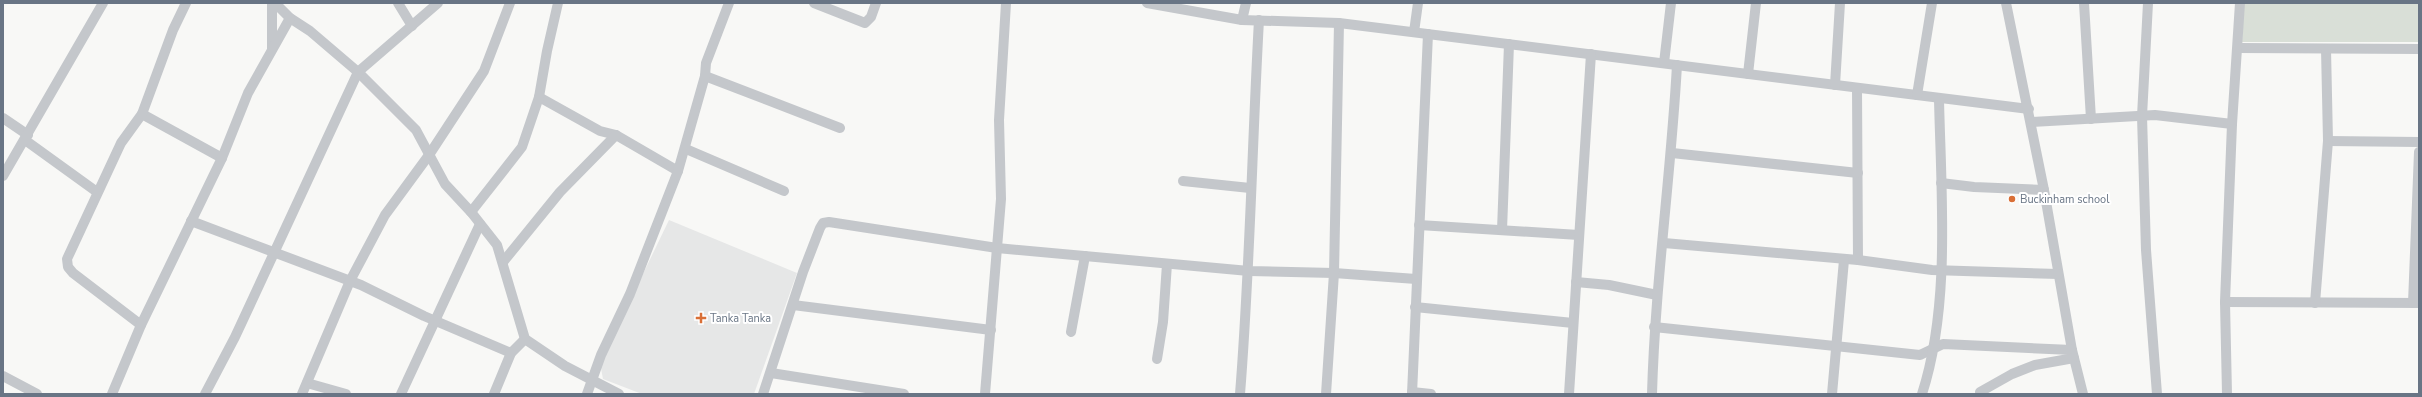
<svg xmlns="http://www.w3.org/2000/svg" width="2422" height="397" font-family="'Nunito Sans',sans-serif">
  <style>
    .built { fill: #e6e7e7 }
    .green { fill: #d9dfd7 }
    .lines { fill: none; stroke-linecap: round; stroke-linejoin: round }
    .minor { stroke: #c4c7cb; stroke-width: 10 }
    .poi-dot { fill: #d96f36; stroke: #fff; stroke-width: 1.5 }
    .labels { text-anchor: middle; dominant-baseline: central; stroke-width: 4; stroke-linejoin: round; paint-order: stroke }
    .poi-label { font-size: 11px; fill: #697585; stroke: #fff; text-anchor: start }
  </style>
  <rect width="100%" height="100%" fill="#f8f8f6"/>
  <polygon class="built" points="669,220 797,273 754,394 642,394 603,379 600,363"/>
  <polygon class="green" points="2244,3 2419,3 2419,42 2242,42"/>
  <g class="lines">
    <g class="minor">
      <polyline points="275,3 290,18 310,31 358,72 416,130 445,184 471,212 497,245 525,339 565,366 619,394"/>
      <polyline points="398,3 412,26"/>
      <polyline points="814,3 865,23 871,17 876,3"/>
      <polyline points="1147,3 1242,20 1339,23 2029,109"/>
      <polyline points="2006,3 2044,190 2072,350 2083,394"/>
      <polyline points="2084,3 2091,119"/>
      <polyline points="2148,3 2142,116 2146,250 2157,394"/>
      <polyline points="1242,20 1246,3"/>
      <polyline points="1414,32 1418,3"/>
      <polyline points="2238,48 2419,49"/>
      <polyline points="272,49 272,3"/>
      <polyline points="1664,63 1671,3"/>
      <polyline points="1748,74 1756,3"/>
      <polyline points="705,76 840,128"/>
      <polyline points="1835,85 1840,3"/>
      <polyline points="1857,88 1858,260"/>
      <polyline points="1917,95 1932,3"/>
      <polyline points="539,97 600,131 616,135 678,171"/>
      <polyline points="142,114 222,158"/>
      <polyline points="3,118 28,135"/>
      <polyline points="2031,122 2155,115 2232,124"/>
      <polyline points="25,140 97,192"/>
      <polyline points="2328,141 2419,142"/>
      <polyline points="686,149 784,191"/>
      <polyline points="1672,153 1858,173"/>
      <polyline points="3,176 103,3"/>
      <polyline points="1183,181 1250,188"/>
      <polyline points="1941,183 1974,187 2044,190"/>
      <polyline points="471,212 522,147 539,97 547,51 558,3"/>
      <polyline points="191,221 361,285 424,316 511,353"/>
      <polyline points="1419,225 1579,235"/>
      <polyline points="1502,230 1509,44"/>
      <polyline points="1664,243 1858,260 1932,270 2058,274"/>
      <polyline points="503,262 560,192 616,135"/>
      <polyline points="1576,282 1609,285 1657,295"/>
      <polyline points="2225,302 2419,303"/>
      <polyline points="2315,303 2328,141 2326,49"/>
      <polyline points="2413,303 2419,152"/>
      <polyline points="793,305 991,330"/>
      <polyline points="1415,307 1573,323"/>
      <polyline points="141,325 73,273 68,267 67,259 121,143 142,114 173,30 186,3"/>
      <polyline points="1654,327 1920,355 1943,344 2072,350"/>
      <polyline points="1071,332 1085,256"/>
      <polyline points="1157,359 1163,322 1167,264"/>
      <polyline points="771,373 904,394"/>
      <polyline points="3,376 37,394"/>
      <polyline points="307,383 346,394"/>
      <polyline points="1412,392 1431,394"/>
      <polyline points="1980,392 2012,374 2035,365 2074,358"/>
      <polyline points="112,394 141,325 222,158 248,93 290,18"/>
      <polyline points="205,394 235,337 358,72 438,3"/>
      <polyline points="302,394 350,281 385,215 429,155 484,71 510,3"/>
      <polyline points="401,394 480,224"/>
      <polyline points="494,394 511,353 525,339"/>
      <polyline points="587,394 601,355 630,294 678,171 705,76 706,63 729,3"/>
      <polyline points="763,394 803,272 820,228 823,223 829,222 997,248 1249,271 1334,273 1416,279"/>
      <polyline points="985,394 1001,199 999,120 1006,3"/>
      <path d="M1240,394C1250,270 1252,145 1259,20"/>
      <polyline points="1326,394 1334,273 1339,23"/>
      <polyline points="1412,394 1428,34"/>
      <polyline points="1569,394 1591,54"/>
      <path d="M1652,394C1655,284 1671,175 1677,65"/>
      <polyline points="1832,394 1844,260"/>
      <path d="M1922,394C1951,305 1941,192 1939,99"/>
      <polyline points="2227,394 2225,302 2232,124 2240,3"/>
    </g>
  </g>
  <g class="poi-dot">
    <circle cx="2012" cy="199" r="4"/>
    <path d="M699 312h4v4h4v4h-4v4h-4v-4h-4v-4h4z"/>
  </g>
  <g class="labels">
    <g class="poi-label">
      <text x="2020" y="199">Buckinham school</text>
      <text x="710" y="318">Tanka Tanka</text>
    </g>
  </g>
  <rect width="2422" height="397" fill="none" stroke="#697585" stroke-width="8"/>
</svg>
